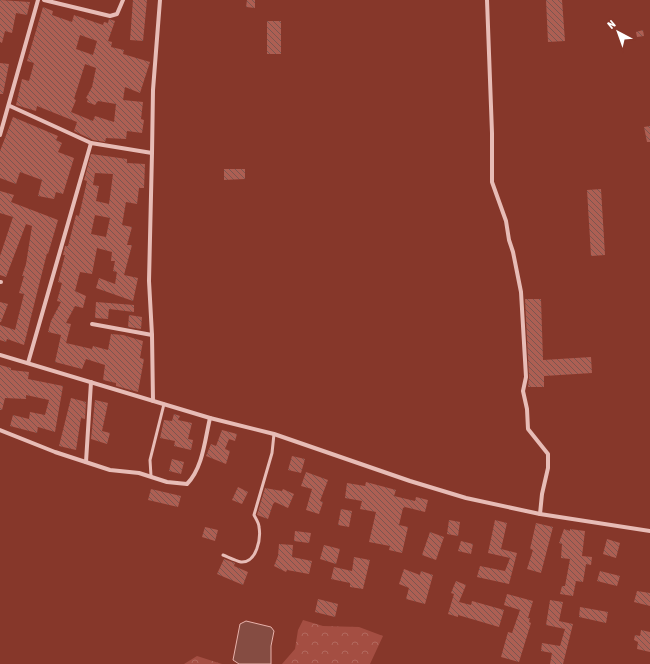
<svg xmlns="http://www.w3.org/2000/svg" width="650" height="664" font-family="'Asap Condensed',sans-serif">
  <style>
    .forest { fill: url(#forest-crowns) }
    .water { fill: #854c42; stroke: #e8b2ab }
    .building { fill: url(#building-back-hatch); fill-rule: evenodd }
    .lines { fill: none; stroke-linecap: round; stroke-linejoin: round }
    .lane { stroke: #e7bcb6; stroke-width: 3 }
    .street { stroke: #e7bcb6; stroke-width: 4 }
  </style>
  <defs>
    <pattern id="forest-crowns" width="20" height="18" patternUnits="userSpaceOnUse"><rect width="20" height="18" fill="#a44e42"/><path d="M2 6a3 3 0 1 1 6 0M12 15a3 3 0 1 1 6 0" fill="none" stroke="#b2695e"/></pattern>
    <pattern id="building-back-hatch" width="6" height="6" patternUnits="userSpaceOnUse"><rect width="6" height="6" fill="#ad5f53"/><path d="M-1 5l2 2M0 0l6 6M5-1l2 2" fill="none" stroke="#7c5650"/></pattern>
  </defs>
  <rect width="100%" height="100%" fill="#86372a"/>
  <g class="forest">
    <polygon points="303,620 323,626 359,627 383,636 370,664 282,664 295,649 298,630"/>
    <polygon points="197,656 222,664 184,664"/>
  </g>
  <polygon class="water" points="246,621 271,627 274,631 271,646 271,664 239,664 233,660 240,624"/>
  <g class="building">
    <polygon points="0,0 30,2 27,15 16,13 12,33 5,31 2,43 0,42"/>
    <polygon points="133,0 147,0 143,41 130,40"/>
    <polygon points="247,0 255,0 255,8 246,7"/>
    <polygon points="546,0 562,0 565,41 548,42"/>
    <path d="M43,7L53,11L52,15L72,22L74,15L103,25L104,22L108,23L109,19L115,21L108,41L112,42L111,47L124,50L123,54L150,62L140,93L125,87L123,100L143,102L141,119L144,120L142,133L127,131L126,139L106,138L105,142L93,140L74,131L77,122L37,106L36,111L16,105L22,79L29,81L34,63L27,61ZM80,35L97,41L93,55L76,49ZM85,64L96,68L92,87L86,98L88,99L87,102L95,105L98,101L116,104L114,122L95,116L93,121L71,112L76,100L74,99Z"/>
    <rect x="267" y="21" width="14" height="33"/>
    <polygon points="643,30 644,36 637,37 636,32"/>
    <polygon points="0,63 9,64 3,94 0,94"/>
    <polygon points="13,117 58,136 56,140 62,143 58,152 74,158 63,194 56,192 54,199 38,196 42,180 20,172 16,184 0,178 0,151"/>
    <polygon points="650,126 650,142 647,142 644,127"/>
    <path d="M91,154L127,159V163L145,164L144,188H139L137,204L126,202L122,225L132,227L127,245H132L124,275L138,278L133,301L96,288L99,278L115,284L117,272L113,271L115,261H111L112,252L97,248L92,274L80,272L75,291L86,296L83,308L75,306L66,323L71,324L66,343L92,349L93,346L108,350L111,334L123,335L143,341L140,358L144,359L138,392L116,386V383L103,380L105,365L86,359L82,369L55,362L61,335L48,332L51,321L61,302L57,301L62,283L58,282L65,255H63L65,246H68L76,215L79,216L87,181L84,180ZM95,173L113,174L109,204L96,201L99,186L93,185ZM95,215L110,218L106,237L91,234Z"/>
    <polygon points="224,169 245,169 245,179 224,180"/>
    <polygon points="601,189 605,255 591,256 587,190"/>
    <polygon points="0,191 14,195 11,202 58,220 48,254 47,253 24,345 7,339 6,342 0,340 0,325 15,330 24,294 19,293 24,276 22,276 26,264 32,226 26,224 6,277 0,275 0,256 13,217 0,213"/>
    <polygon points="525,299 541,299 543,360 591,357 592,373 544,376 544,387 528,387 529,377"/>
    <polygon points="0,302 8,304 1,322 0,322"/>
    <polygon points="96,302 134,305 134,312 109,309 108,319 95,318"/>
    <polygon points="129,315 142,317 141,329 128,327"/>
    <polygon points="0,365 11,368 11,370 29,372 28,379 63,386 55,432 38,427 37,433 10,426 13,415 29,419 30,412 45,415 49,400 26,395 26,399 5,398 2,410 0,410"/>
    <polygon points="71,398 86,402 85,419 81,418 76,450 59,446"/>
    <polygon points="95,400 108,403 102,431 110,433 107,444 91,439"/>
    <polygon points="174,414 180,416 178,420 192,423 188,439 193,440 191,450 174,446 175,441 160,438 164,420 172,421"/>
    <polygon points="222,430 237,434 235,441 229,439 225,449 230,451 226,464 206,456 211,444 216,446"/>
    <polygon points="292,456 305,459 301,473 288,470"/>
    <polygon points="172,459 184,462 181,474 169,471"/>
    <polygon points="306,472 328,480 320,501 323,502 319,514 306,510 312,489 301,486"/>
    <polygon points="366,482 396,490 394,496 415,501 416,497 428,500 425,512 405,507 403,508 399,525 408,527 402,553 389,550 390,546 369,542 376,512 360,509 362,501 345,498 347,483 365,486"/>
    <polygon points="238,487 248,492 242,504 232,500"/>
    <polygon points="265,488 282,491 283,489 294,494 288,508 275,502 273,504 268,519 257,515"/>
    <polygon points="151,489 181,496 178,507 148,500"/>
    <polygon points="341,509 352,511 349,527 338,525"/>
    <polygon points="449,520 460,522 458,536 447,534"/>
    <polygon points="495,520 507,523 501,549 517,553 509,584 477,577 480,566 505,571 510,558 488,553"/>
    <polygon points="536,523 553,527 541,573 527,569 533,550 530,549"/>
    <polygon points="205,527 218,530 215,541 202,537"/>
    <polygon points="564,529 570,531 570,529 585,531 582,556 592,557 591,565 586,564 583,582 576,581 573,596 560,594 562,586 565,586 570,559 561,558 562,544 559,543"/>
    <polygon points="295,531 311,533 309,543 294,541"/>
    <polygon points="430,532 444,537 436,560 422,555"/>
    <polygon points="607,539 620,543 616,558 603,554"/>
    <polygon points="461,541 473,544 471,554 458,551"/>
    <polygon points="279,544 293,545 292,557 312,561 309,574 287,570 286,572 274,566 278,556"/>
    <polygon points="324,545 340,549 336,564 320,559"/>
    <polygon points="354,557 370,560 363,589 350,587 350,583 331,579 334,567 352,571"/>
    <polygon points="224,559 235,563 234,566 248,572 243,585 217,574"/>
    <polygon points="404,569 420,575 421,571 433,575 425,604 406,599 409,588 399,584"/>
    <polygon points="600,571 620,576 617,586 597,581"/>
    <polygon points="456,581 466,585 459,602 471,605 472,601 504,610 499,627 458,615 458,617 448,614 454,594 451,593"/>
    <polygon points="637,591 650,593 650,606 634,602"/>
    <polygon points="507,594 533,601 528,618 530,618 529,622 531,623 519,662 501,657 508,632 512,633 520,610 504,605"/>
    <polygon points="318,599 338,604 335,617 315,612"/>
    <polygon points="550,600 563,602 559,621 573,624 563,664 550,664 552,653 541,651 542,643 560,646 565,629 546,625"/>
    <polygon points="580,607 608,612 606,623 579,617"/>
    <polygon points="641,630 650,632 650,652 637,649 638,642 634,640 635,635 640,636"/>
  </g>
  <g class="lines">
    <g class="lane">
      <polyline points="151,476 150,460 164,404"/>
      <path d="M223,555C228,557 236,561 241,562C257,563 261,538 259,527C259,523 256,519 254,515L272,453L274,434"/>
    </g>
    <g class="street">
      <polyline points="44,0 110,16 117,14 123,0"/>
      <polyline points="487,0 492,133 492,182 506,221 509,240 513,252 521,292 526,377 523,391 527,409 528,429 548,454 548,468 542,494 540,514"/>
      <polyline points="10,106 91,143 152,153"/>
      <polyline points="0,135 38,0"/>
      <polyline points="0,282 1,282"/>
      <polyline points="92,324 152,335"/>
      <polyline points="0,355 210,418 274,434 410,481 466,498 540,514 650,531"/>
      <polyline points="28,363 91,143"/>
      <polyline points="153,401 152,335 149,281 152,153 153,90 160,0"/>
      <path d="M0,430L55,452L110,470L139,473L167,482L187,484C203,468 205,439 210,418"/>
      <polyline points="86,462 91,382"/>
    </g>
  </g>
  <g transform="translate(618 32) rotate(319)" stroke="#86372a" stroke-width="3" paint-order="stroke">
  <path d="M0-3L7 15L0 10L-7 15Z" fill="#ffffff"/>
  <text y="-6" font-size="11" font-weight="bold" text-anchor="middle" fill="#ffffff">N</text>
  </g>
</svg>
